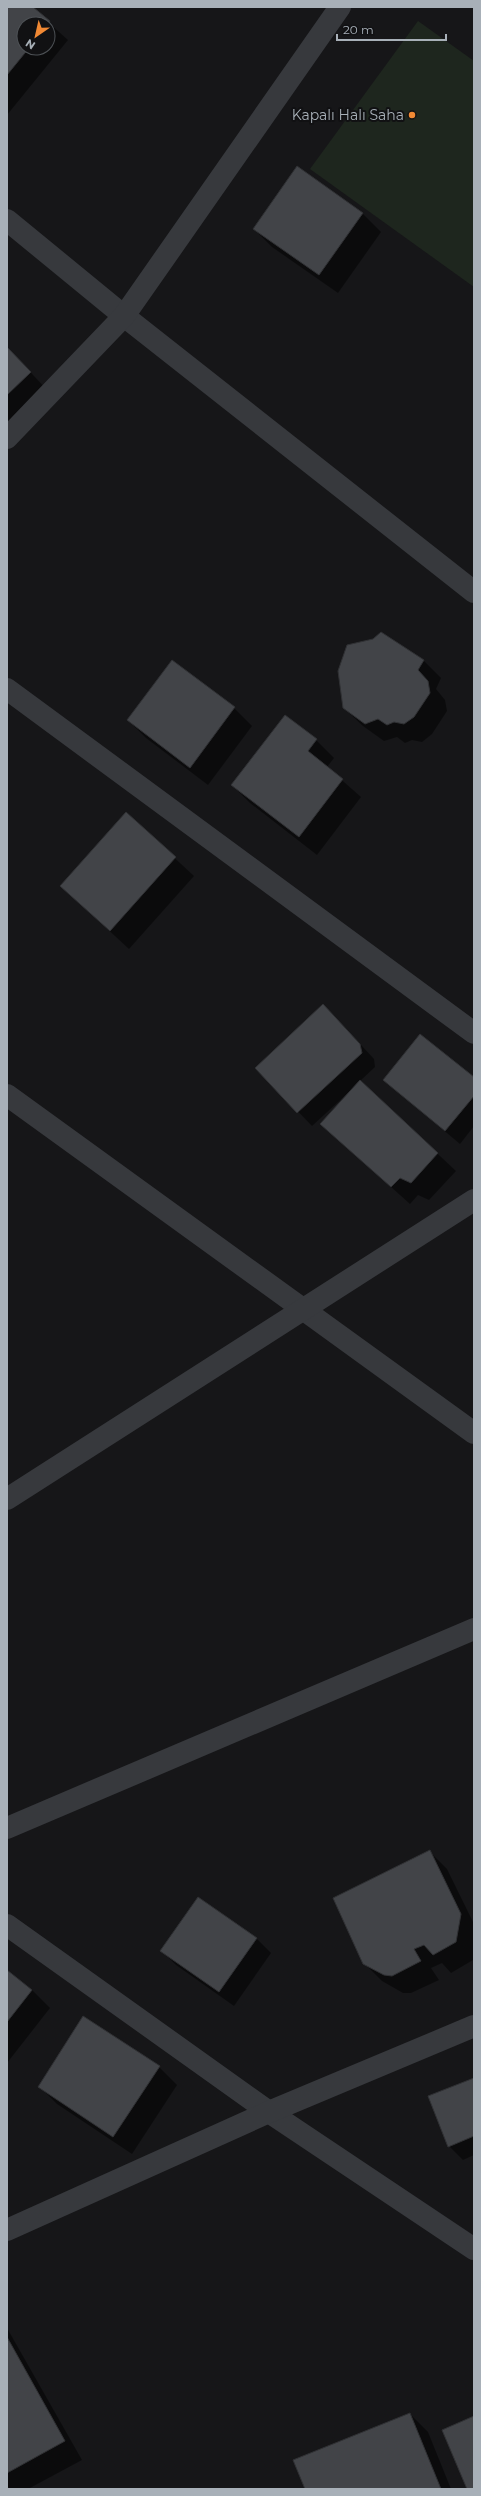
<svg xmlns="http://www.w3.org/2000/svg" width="481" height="2496" font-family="Montserrat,sans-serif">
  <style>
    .pitch { fill: #1e261e }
    .shadow { fill: #0007; fill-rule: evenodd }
    .building { fill: #424448; stroke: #303134 }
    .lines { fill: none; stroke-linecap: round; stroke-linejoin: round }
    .street { stroke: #37393d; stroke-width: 22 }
    .poi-dot { fill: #f18934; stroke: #111113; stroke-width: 1.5 }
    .labels { text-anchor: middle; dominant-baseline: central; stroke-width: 4; stroke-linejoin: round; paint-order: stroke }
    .poi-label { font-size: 14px; fill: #a8b0b8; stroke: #111113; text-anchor: end }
  </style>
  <rect width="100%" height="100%" fill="#161618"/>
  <polygon class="pitch" points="418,21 474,61 474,287 310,169"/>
  <g class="shadow">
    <path d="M7,7H31L68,40L7,115ZM24,24H48V48H24Z"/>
    <polygon points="297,168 363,214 381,232 338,293 272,247 254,229"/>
    <polygon points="7,347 48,391 7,430"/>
    <polygon points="423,660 441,678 436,689 445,700 447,711 432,734 422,742 412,740 405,743 397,737 384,741 363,726 344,708"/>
    <polygon points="234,708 252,726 208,785 146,738 128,720"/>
    <polygon points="316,740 334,758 327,767 361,797 317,855 250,803 232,785"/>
    <polygon points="126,813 194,876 129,949 61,886"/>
    <polygon points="337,1019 374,1059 375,1067 360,1081 456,1171 429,1200 418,1195 410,1204 321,1124 349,1092 312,1126 256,1068"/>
    <polygon points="474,1078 474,1126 460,1144 384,1080"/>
    <polygon points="429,1851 447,1869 474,1924 473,1960 451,1973 442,1963 431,1968 439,1980 411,1993 403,1993 382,1981 364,1963"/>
    <polygon points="199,1898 257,1939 271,1953 234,2006 176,1965 162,1951"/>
    <polygon points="7,1971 32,1990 50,2008 7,2063"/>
    <polygon points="159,2067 177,2085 132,2154 57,2104 39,2086"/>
    <polygon points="474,2079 474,2155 463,2160 449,2146"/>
    <polygon points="7,2328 82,2460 28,2489 10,2489 7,2486"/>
    <polygon points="410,2414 428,2432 451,2489 306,2489"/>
  </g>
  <g class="building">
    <polygon points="7,7 33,7 50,21 48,24 24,24 24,48 29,48 7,75"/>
    <polygon points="297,166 363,213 319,275 253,229"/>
    <polygon points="7,347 31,372 7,395"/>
    <polygon points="381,632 424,660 418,670 428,681 430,693 414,717 404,724 394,722 387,725 378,719 365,724 343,708 338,671 347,645 373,639"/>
    <polygon points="172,660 235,707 190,768 127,720"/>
    <polygon points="285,715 317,739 308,751 343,779 299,837 231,785"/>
    <polygon points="126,812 176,857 110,931 60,886"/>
    <polygon points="323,1004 360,1044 362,1053 297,1113 255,1068"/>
    <polygon points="420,1034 474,1077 474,1096 445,1131 383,1080"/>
    <polygon points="360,1080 438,1153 411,1183 400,1178 391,1187 320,1124"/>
    <polygon points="430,1850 461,1914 456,1942 433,1955 424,1945 414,1949 421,1961 392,1976 384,1975 363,1964 333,1898"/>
    <polygon points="198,1897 257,1938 219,1992 160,1951"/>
    <polygon points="7,1970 32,1990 7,2022"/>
    <polygon points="83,2016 160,2066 113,2137 38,2087"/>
    <polygon points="474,2078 474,2136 448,2147 428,2096"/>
    <polygon points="7,2337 65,2441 7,2473"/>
    <polygon points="410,2413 441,2489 305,2489 293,2460"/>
    <polygon points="474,2416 474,2489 467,2489 442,2430"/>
  </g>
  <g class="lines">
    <g class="street">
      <polyline points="7,220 124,316 474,592"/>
      <polyline points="7,438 124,316 340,7"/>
      <polyline points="7,689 474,1033"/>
      <polyline points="7,1095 474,1433"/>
      <polyline points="7,1499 474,1200"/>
      <polyline points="7,1828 474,1629"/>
      <polyline points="7,1925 269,2112 474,2249"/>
      <polyline points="7,2230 269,2112 474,2026"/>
    </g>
  </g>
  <circle class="poi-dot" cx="412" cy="115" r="4"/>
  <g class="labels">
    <g class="poi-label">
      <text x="404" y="115">Kapalı Halı Saha</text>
    </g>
  </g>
  <rect width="481" height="2496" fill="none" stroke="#a8b0b8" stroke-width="16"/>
  <g transform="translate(36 36) rotate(214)"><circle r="19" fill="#111113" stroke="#4d5155"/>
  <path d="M0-3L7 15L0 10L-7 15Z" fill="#f18934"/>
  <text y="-6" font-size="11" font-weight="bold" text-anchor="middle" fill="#a8b0b8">N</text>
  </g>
  <path d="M337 34v6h109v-6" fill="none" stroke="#a8b0b8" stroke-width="2"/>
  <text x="343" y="34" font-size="12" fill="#a8b0b8" stroke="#111113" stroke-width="3" paint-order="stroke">20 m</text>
</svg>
